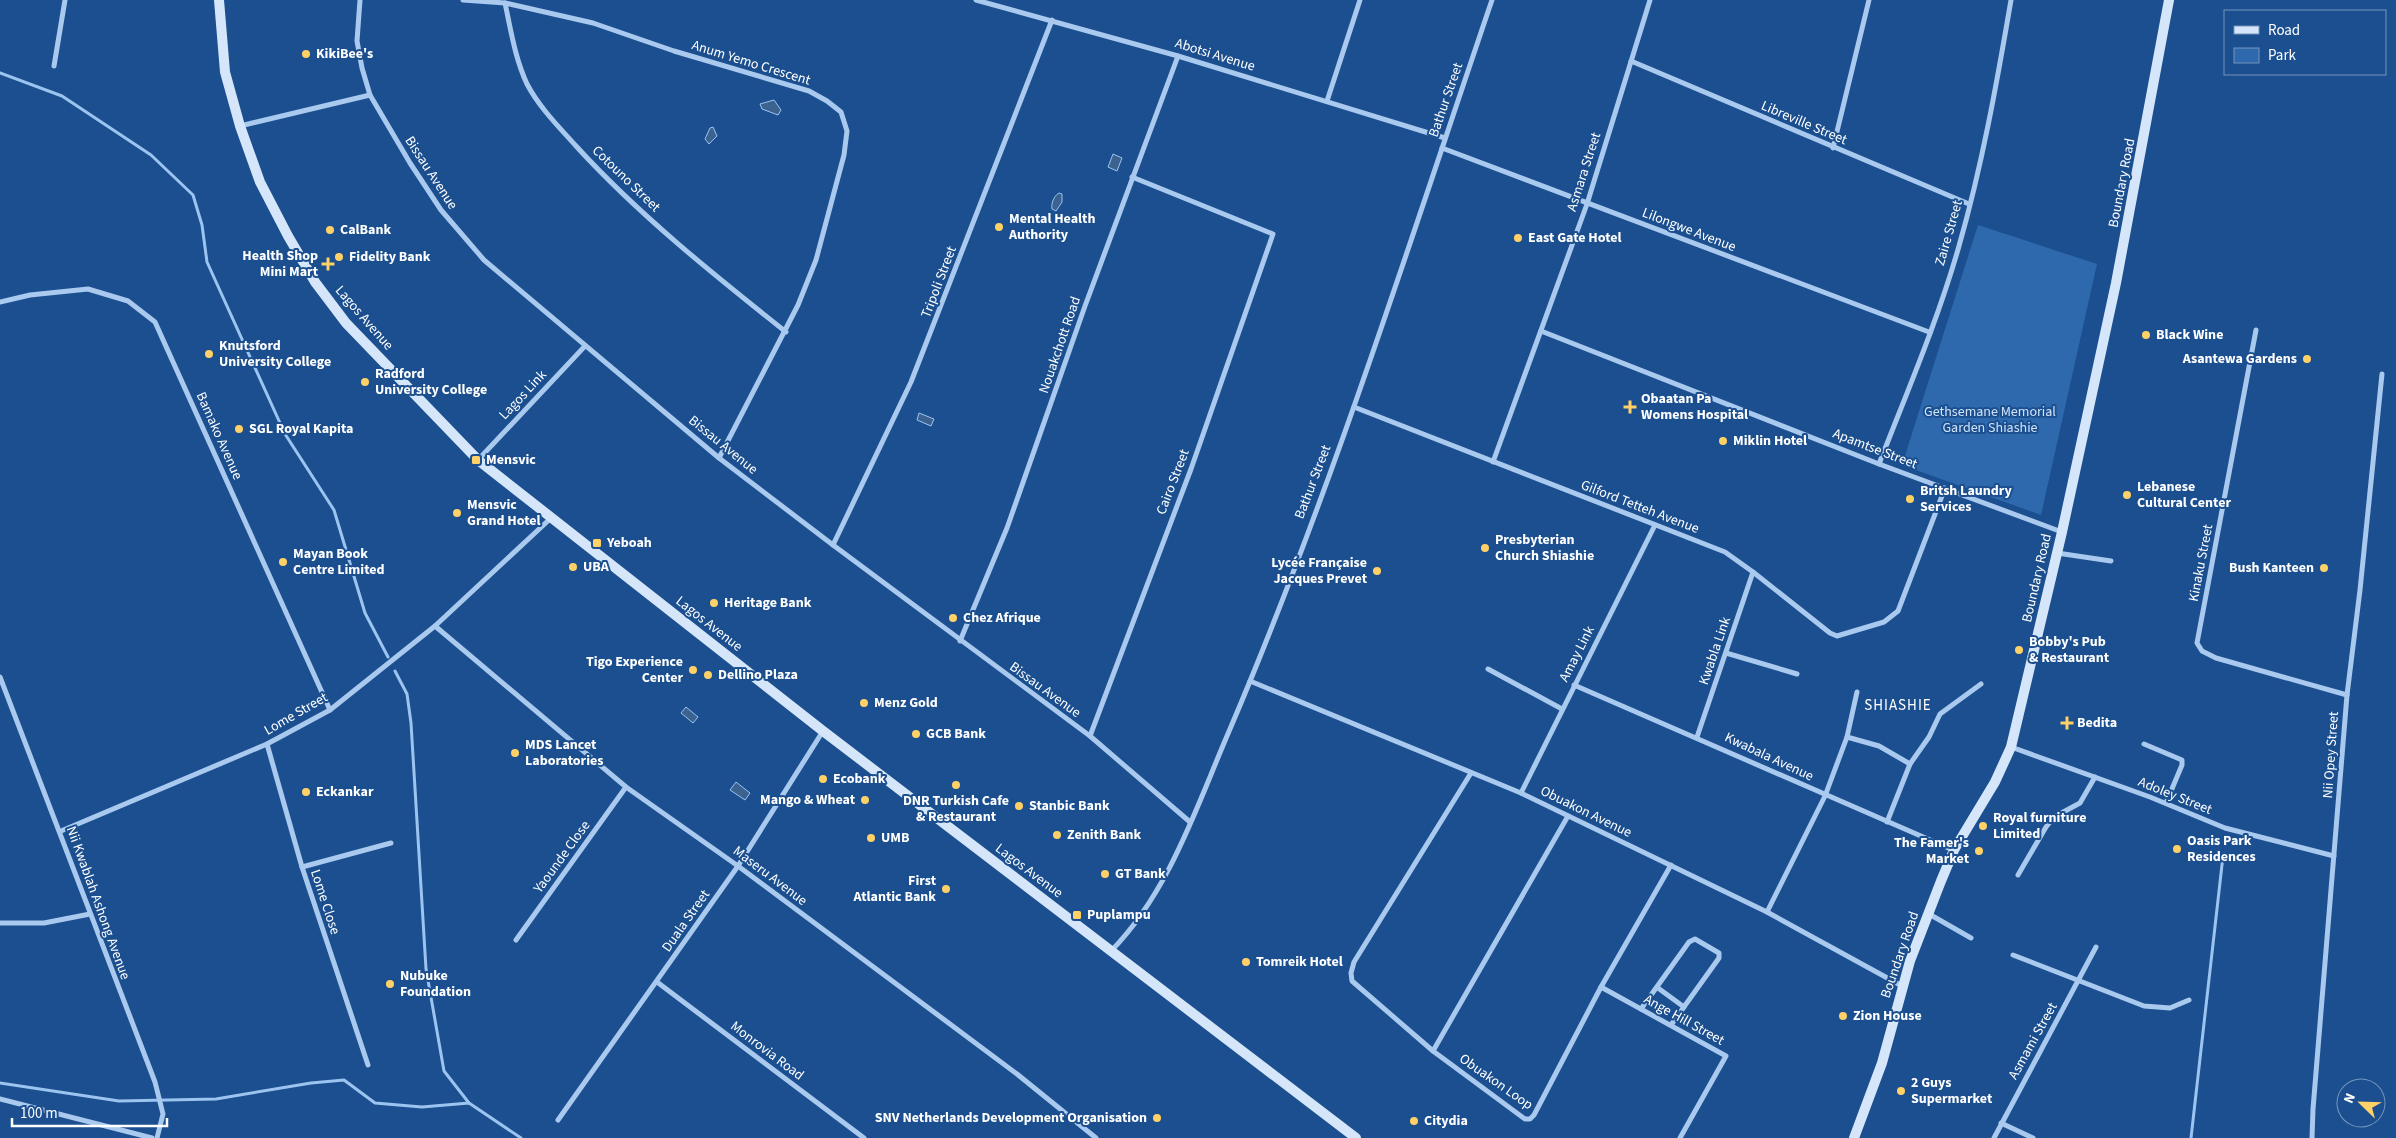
<svg xmlns="http://www.w3.org/2000/svg" width="2396" height="1138" font-family="'Source Sans 3',sans-serif">
  <style>
    .green { fill: #2e69ad }
    .water { fill: #3c6290; stroke: #9cc4f0 }
    .lines { fill: none; stroke-linecap: round; stroke-linejoin: round }
    .stream { stroke: #9cc4f0; stroke-width: 3 }
    .street { stroke: #a9c9ee; stroke-width: 5 }
    .secondary { stroke: #d6e6fa; stroke-width: 10 }
    .poi-dot { fill: #ffd166; stroke: #1b4f8f; stroke-width: 2 }
    .labels { text-anchor: middle; dominant-baseline: central; stroke-width: 4; stroke-linejoin: round; paint-order: stroke }
    .poi-label { font-size: 14px; font-weight: bold; fill: #fff; stroke: #1b4f8f; text-anchor: start }
    .street-label { font-size: 14px; fill: #fff; stroke: #1b4f8f }
    .park-label { font-size: 14px; fill: #cfe3fa; stroke: #1b4f8f }
    .neighbourhood-label { font-size: 15px; letter-spacing: 1px; fill: #fff; stroke: #1b4f8f }
  </style>
  <rect width="100%" height="100%" fill="#1b4f8f"/>
  <polygon class="green" points="1978,225 2097,264 2041,515 1902,465"/>
  <g class="water">
    <polygon points="774,100 781,110 778,115 762,109 760,104"/>
    <polygon points="713,127 717,136 709,144 705,139 710,128"/>
    <polygon points="1113,154 1122,158 1117,171 1108,167"/>
    <path d="M1059,193L1062,194V202L1056,211L1052,209C1051,203 1054,196 1059,193Z"/>
    <polygon points="919,413 934,419 931,426 917,420"/>
    <polygon points="686,707 698,717 693,723 681,713"/>
    <polygon points="736,782 750,793 745,800 730,790"/>
  </g>
  <g class="lines">
    <g class="stream">
      <polyline points="0,73 62,96 151,155 193,195 202,225 207,262 285,434 334,510 365,613 388,657"/>
      <polyline points="395,671 407,694 411,723 426,969 444,1071 469,1103"/>
      <polyline points="0,1083 119,1101 216,1099 311,1083 344,1080 375,1103 422,1107 469,1103 521,1138"/>
      <polyline points="2191,1138 2223,856"/>
    </g>
    <g class="street">
      <polyline points="360,0 357,41 362,68 370,95 410,163 441,210 484,260 719,458 833,545 1090,736 1190,822"/>
      <polyline points="463,0 505,3 593,23 674,51 809,91 827,101 841,112 847,131 844,155 816,260 798,305 719,458"/>
      <polyline points="976,0 1178,56 1445,138"/>
      <path d="M505,3C511,31 515,58 527,84C539,107 559,127 576,146C639,215 713,274 786,332"/>
      <polyline points="1631,61 1969,204"/>
      <polyline points="54,66 65,0"/>
      <polyline points="1327,101 1360,0"/>
      <polyline points="240,126 370,95"/>
      <polyline points="1442,148 1929,332"/>
      <polyline points="1833,148 1869,0"/>
      <polyline points="0,302 30,295 88,289 128,301 155,322 330,710"/>
      <polyline points="2256,330 2197,643 2202,651 2216,658 2347,695"/>
      <polyline points="1541,331 1879,464 2062,532"/>
      <polyline points="1354,407 1725,552 1753,572 1830,633 1837,636 1884,622 1898,611 1945,488"/>
      <polyline points="478,460 585,346"/>
      <polyline points="1493,462 1587,204 1650,0"/>
      <path d="M1879,464C1907,392 1938,320 1959,246C1982,166 1997,82 2011,0"/>
      <polyline points="833,545 911,382 1052,20"/>
      <polyline points="2057,553 2111,561"/>
      <polyline points="435,626 626,787 738,866 1017,1074 1096,1138"/>
      <polyline points="960,641 1007,528 1085,306 1178,56"/>
      <polyline points="1726,653 1797,674"/>
      <polyline points="1488,669 1562,709"/>
      <polyline points="0,677 155,1082 163,1114 157,1138"/>
      <polyline points="1250,681 1521,793 1767,912 1902,986"/>
      <polyline points="1574,685 1953,850"/>
      <polyline points="1090,736 1191,469 1273,234 1132,177"/>
      <polyline points="1697,737 1753,572"/>
      <polyline points="1847,737 1879,746 1910,764"/>
      <polyline points="267,744 302,867 368,1065"/>
      <polyline points="2144,744 2182,760 2182,765 2166,803"/>
      <polyline points="2011,747 2150,797 2225,828 2334,856"/>
      <polyline points="1471,773 1354,962 1351,973 1352,981 1433,1051 1525,1119 1530,1119 1534,1115 1601,987 1671,865"/>
      <polyline points="1521,793 1655,525"/>
      <polyline points="1887,822 1910,764 1929,737 1940,714 1981,684"/>
      <polyline points="61,831 267,744 330,710 435,626 551,518"/>
      <polyline points="302,867 391,843"/>
      <polyline points="2018,875 2046,827 2054,817 2080,803 2095,777"/>
      <polyline points="1767,912 1825,796 1847,737 1857,692"/>
      <polyline points="1929,914 1971,938"/>
      <polyline points="0,923 44,923 90,914"/>
      <polyline points="516,940 626,787"/>
      <path d="M1111,951C1170,891 1197,805 1230,729C1331,492 1409,244 1492,0"/>
      <polyline points="2013,955 2144,1006 2170,1008 2189,1000"/>
      <polyline points="657,982 864,1138"/>
      <polyline points="1601,987 1726,1056 1680,1138"/>
      <polyline points="1658,988 1684,1007"/>
      <polyline points="1641,1009 1689,942 1695,939 1719,953 1719,958 1671,1025"/>
      <polyline points="1433,1051 1568,816"/>
      <polyline points="0,1099 152,1138"/>
      <polyline points="558,1120 738,866 823,731"/>
      <polyline points="2001,1123 2033,1138"/>
      <polyline points="1994,1138 2096,947"/>
      <polyline points="2312,1138 2313,1109 2347,695 2360,590 2382,374"/>
    </g>
    <g class="secondary">
      <polyline points="219,0 225,72 240,126 260,182 288,236 315,282 346,323 478,460 823,731 1356,1138"/>
      <polyline points="1854,1138 1882,1063 1910,961 1941,881 1954,850 1995,782 2011,747 2062,532 2116,283 2169,0"/>
    </g>
  </g>
  <g class="poi-dot">
    <circle cx="306" cy="54" r="5"/>
    <circle cx="999" cy="227" r="5"/>
    <circle cx="330" cy="230" r="5"/>
    <circle cx="1518" cy="238" r="5"/>
    <circle cx="339" cy="257" r="5"/>
    <path d="M325.5 256.5h5v5h5v5h-5v5h-5v-5h-5v-5h5z"/>
    <circle cx="2146" cy="335" r="5"/>
    <circle cx="209" cy="354" r="5"/>
    <circle cx="2307" cy="359" r="5"/>
    <circle cx="365" cy="382" r="5"/>
    <path d="M1627.5 399.5h5v5h5v5h-5v5h-5v-5h-5v-5h5z"/>
    <circle cx="239" cy="429" r="5"/>
    <circle cx="1723" cy="441" r="5"/>
    <rect x="471" y="455" width="10" height="10" rx="2.5"/>
    <circle cx="2127" cy="495" r="5"/>
    <circle cx="1910" cy="499" r="5"/>
    <circle cx="457" cy="513" r="5"/>
    <rect x="592" y="538" width="10" height="10" rx="2.5"/>
    <circle cx="1485" cy="548" r="5"/>
    <circle cx="283" cy="562" r="5"/>
    <circle cx="573" cy="567" r="5"/>
    <circle cx="2324" cy="568" r="5"/>
    <circle cx="1377" cy="571" r="5"/>
    <circle cx="714" cy="603" r="5"/>
    <circle cx="953" cy="618" r="5"/>
    <circle cx="2019" cy="650" r="5"/>
    <circle cx="693" cy="670" r="5"/>
    <circle cx="708" cy="675" r="5"/>
    <circle cx="864" cy="703" r="5"/>
    <path d="M2064.5 715.5h5v5h5v5h-5v5h-5v-5h-5v-5h5z"/>
    <circle cx="916" cy="734" r="5"/>
    <circle cx="515" cy="753" r="5"/>
    <circle cx="823" cy="779" r="5"/>
    <circle cx="956" cy="785" r="5"/>
    <circle cx="306" cy="792" r="5"/>
    <circle cx="865" cy="800" r="5"/>
    <circle cx="1019" cy="806" r="5"/>
    <circle cx="1983" cy="826" r="5"/>
    <circle cx="1057" cy="835" r="5"/>
    <circle cx="871" cy="838" r="5"/>
    <circle cx="2177" cy="849" r="5"/>
    <circle cx="1979" cy="851" r="5"/>
    <circle cx="1105" cy="874" r="5"/>
    <circle cx="946" cy="889" r="5"/>
    <rect x="1072" y="910" width="10" height="10" rx="2.5"/>
    <circle cx="1246" cy="962" r="5"/>
    <circle cx="390" cy="984" r="5"/>
    <circle cx="1843" cy="1016" r="5"/>
    <circle cx="1901" cy="1091" r="5"/>
    <circle cx="1157" cy="1118" r="5"/>
    <circle cx="1414" cy="1121" r="5"/>
  </g>
  <g class="labels">
    <g class="poi-label">
      <text x="316" y="54">KikiBee's</text>
      <text x="1009" y="219">Mental Health<tspan x="1009" dy="16">Authority</tspan></text>
      <text x="340" y="230">CalBank</text>
      <text x="1528" y="238">East Gate Hotel</text>
      <text x="318" y="256" text-anchor="end">Health Shop<tspan x="318" dy="16">Mini Mart</tspan></text>
      <text x="349" y="257">Fidelity Bank</text>
      <text x="2156" y="335">Black Wine</text>
      <text x="219" y="346">Knutsford<tspan x="219" dy="16">University College</tspan></text>
      <text x="2297" y="359" text-anchor="end">Asantewa Gardens</text>
      <text x="375" y="374">Radford<tspan x="375" dy="16">University College</tspan></text>
      <text x="1641" y="399">Obaatan Pa<tspan x="1641" dy="16">Womens Hospital</tspan></text>
      <text x="249" y="429">SGL Royal Kapita</text>
      <text x="1733" y="441">Miklin Hotel</text>
      <text x="486" y="460">Mensvic</text>
      <text x="2137" y="487">Lebanese<tspan x="2137" dy="16">Cultural Center</tspan></text>
      <text x="1920" y="491">Britsh Laundry<tspan x="1920" dy="16">Services</tspan></text>
      <text x="467" y="505">Mensvic<tspan x="467" dy="16">Grand Hotel</tspan></text>
      <text x="1495" y="540">Presbyterian<tspan x="1495" dy="16">Church Shiashie</tspan></text>
      <text x="607" y="543">Yeboah</text>
      <text x="293" y="554">Mayan Book<tspan x="293" dy="16">Centre Limited</tspan></text>
      <text x="1367" y="563" text-anchor="end">Lycée Française<tspan x="1367" dy="16">Jacques Prevet</tspan></text>
      <text x="583" y="567">UBA</text>
      <text x="2314" y="568" text-anchor="end">Bush Kanteen</text>
      <text x="724" y="603">Heritage Bank</text>
      <text x="963" y="618">Chez Afrique</text>
      <text x="2029" y="642">Bobby's Pub<tspan x="2029" dy="16">&amp; Restaurant</tspan></text>
      <text x="683" y="662" text-anchor="end">Tigo Experience<tspan x="683" dy="16">Center</tspan></text>
      <text x="718" y="675">Dellino Plaza</text>
      <text x="874" y="703">Menz Gold</text>
      <text x="2077" y="723">Bedita</text>
      <text x="926" y="734">GCB Bank</text>
      <text x="525" y="745">MDS Lancet<tspan x="525" dy="16">Laboratories</tspan></text>
      <text x="833" y="779">Ecobank</text>
      <text x="316" y="792">Eckankar</text>
      <text x="855" y="800" text-anchor="end">Mango &amp; Wheat</text>
      <text x="956" y="801" text-anchor="middle">DNR Turkish Cafe<tspan x="956" dy="16">&amp; Restaurant</tspan></text>
      <text x="1029" y="806">Stanbic Bank</text>
      <text x="1993" y="818">Royal furniture<tspan x="1993" dy="16">Limited</tspan></text>
      <text x="1067" y="835">Zenith Bank</text>
      <text x="881" y="838">UMB</text>
      <text x="2187" y="841">Oasis Park<tspan x="2187" dy="16">Residences</tspan></text>
      <text x="1969" y="843" text-anchor="end">The Famer's<tspan x="1969" dy="16">Market</tspan></text>
      <text x="1115" y="874">GT Bank</text>
      <text x="936" y="881" text-anchor="end">First<tspan x="936" dy="16">Atlantic Bank</tspan></text>
      <text x="1087" y="915">Puplampu</text>
      <text x="1256" y="962">Tomreik Hotel</text>
      <text x="400" y="976">Nubuke<tspan x="400" dy="16">Foundation</tspan></text>
      <text x="1853" y="1016">Zion House</text>
      <text x="1911" y="1083">2 Guys<tspan x="1911" dy="16">Supermarket</tspan></text>
      <text x="1147" y="1118" text-anchor="end">SNV Netherlands Development Organisation</text>
      <text x="1424" y="1121">Citydia</text>
    </g>
    <g class="street-label">
      <text transform="translate(1215 55) rotate(17)">Abotsi Avenue</text>
      <text transform="translate(751 63) rotate(17)">Anum Yemo Crescent</text>
      <text transform="translate(1446 100) rotate(-71)">Bathur Street</text>
      <text transform="translate(1804 123) rotate(23)">Libreville Street</text>
      <text transform="translate(1584 172) rotate(-72)">Asmara Street</text>
      <text transform="translate(431 173) rotate(57)">Bissau Avenue</text>
      <text transform="translate(626 179) rotate(44)">Cotouno Street</text>
      <text transform="translate(2122 183) rotate(-79)">Boundary Road</text>
      <text transform="translate(1689 230) rotate(21)">Lilongwe Avenue</text>
      <text transform="translate(1949 233) rotate(-74)">Zaire Street</text>
      <text transform="translate(939 282) rotate(-69)">Tripoli Street</text>
      <text transform="translate(364 318) rotate(49)">Lagos Avenue</text>
      <text transform="translate(1060 345) rotate(-71)">Nouakchott Road</text>
      <text transform="translate(523 395) rotate(-47)">Lagos Link</text>
      <text transform="translate(219 436) rotate(66)">Bamako Avenue</text>
      <text transform="translate(723 445) rotate(39)">Bissau Avenue</text>
      <text transform="translate(1875 449) rotate(21)">Apamtse Street</text>
      <text transform="translate(1173 482) rotate(-69)">Cairo Street</text>
      <text transform="translate(1313 482) rotate(-69)">Bathur Street</text>
      <text transform="translate(1640 507) rotate(21)">Gilford Tetteh Avenue</text>
      <text transform="translate(2201 563) rotate(-79)">Kinaku Street</text>
      <text transform="translate(2037 578) rotate(-77)">Boundary Road</text>
      <text transform="translate(709 624) rotate(38)">Lagos Avenue</text>
      <text transform="translate(1715 651) rotate(-71)">Kwabla Link</text>
      <text transform="translate(1577 654) rotate(-63)">Amay Link</text>
      <text transform="translate(1045 690) rotate(36)">Bissau Avenue</text>
      <text transform="translate(296 714) rotate(-30)">Lome Street</text>
      <text transform="translate(2331 755) rotate(-86)">Nii Opey Street</text>
      <text transform="translate(1769 757) rotate(25)">Kwabala Avenue</text>
      <text transform="translate(2175 796) rotate(22)">Adoley Street</text>
      <text transform="translate(1586 812) rotate(26)">Obuakon Avenue</text>
      <text transform="translate(562 857) rotate(-54)">Yaounde Close</text>
      <text transform="translate(1029 871) rotate(37)">Lagos Avenue</text>
      <text transform="translate(770 876) rotate(37)">Maseru Avenue</text>
      <text transform="translate(325 902) rotate(72)">Lome Close</text>
      <text transform="translate(98 903) rotate(70)">Nii Kwablah Ashong Avenue</text>
      <text transform="translate(686 921) rotate(-55)">Duala Street</text>
      <text transform="translate(1900 955) rotate(-71)">Boundary Road</text>
      <text transform="translate(1684 1020) rotate(29)">Ange Hill Street</text>
      <text transform="translate(2033 1041) rotate(-61)">Asmami Street</text>
      <text transform="translate(767 1051) rotate(37)">Monrovia Road</text>
      <text transform="translate(1496 1082) rotate(35)">Obuakon Loop</text>
    </g>
    <g class="park-label">
      <text x="1990" y="412">Gethsemane Memorial<tspan x="1990" dy="16">Garden Shiashie</tspan></text>
    </g>
    <g class="neighbourhood-label">
      <text x="1898" y="705">SHIASHIE</text>
    </g>
  </g>
  <rect x="2224" y="10" width="162" height="65" fill="#1b4f8f" stroke="#7695bc"/>
  <rect x="2234" y="26" width="25" height="8" fill="#d6e6fa" stroke="#7695bc"/>
  <text x="2268" y="35" font-size="15" fill="#ffffff">Road</text>
  <rect x="2234" y="48" width="25" height="15" fill="#2e69ad" stroke="#7695bc"/>
  <text x="2268" y="60" font-size="15" fill="#ffffff">Park</text>
  <g transform="translate(2361 1103) rotate(293)"><circle r="24" fill="#1b4f8f" stroke="#7695bc"/>
  <path d="M0-4L9 19L0 12L-9 19Z" fill="#ffd166"/>
  <text y="-8" font-size="14" font-weight="bold" text-anchor="middle" fill="#ffffff">N</text>
  </g>
  <path d="M12 1118v8h155v-8" fill="none" stroke="#ffffff" stroke-width="2.5"/>
  <text x="20" y="1118" font-size="15" fill="#ffffff" stroke="#1b4f8f" stroke-width="4" paint-order="stroke">100 m</text>
</svg>
